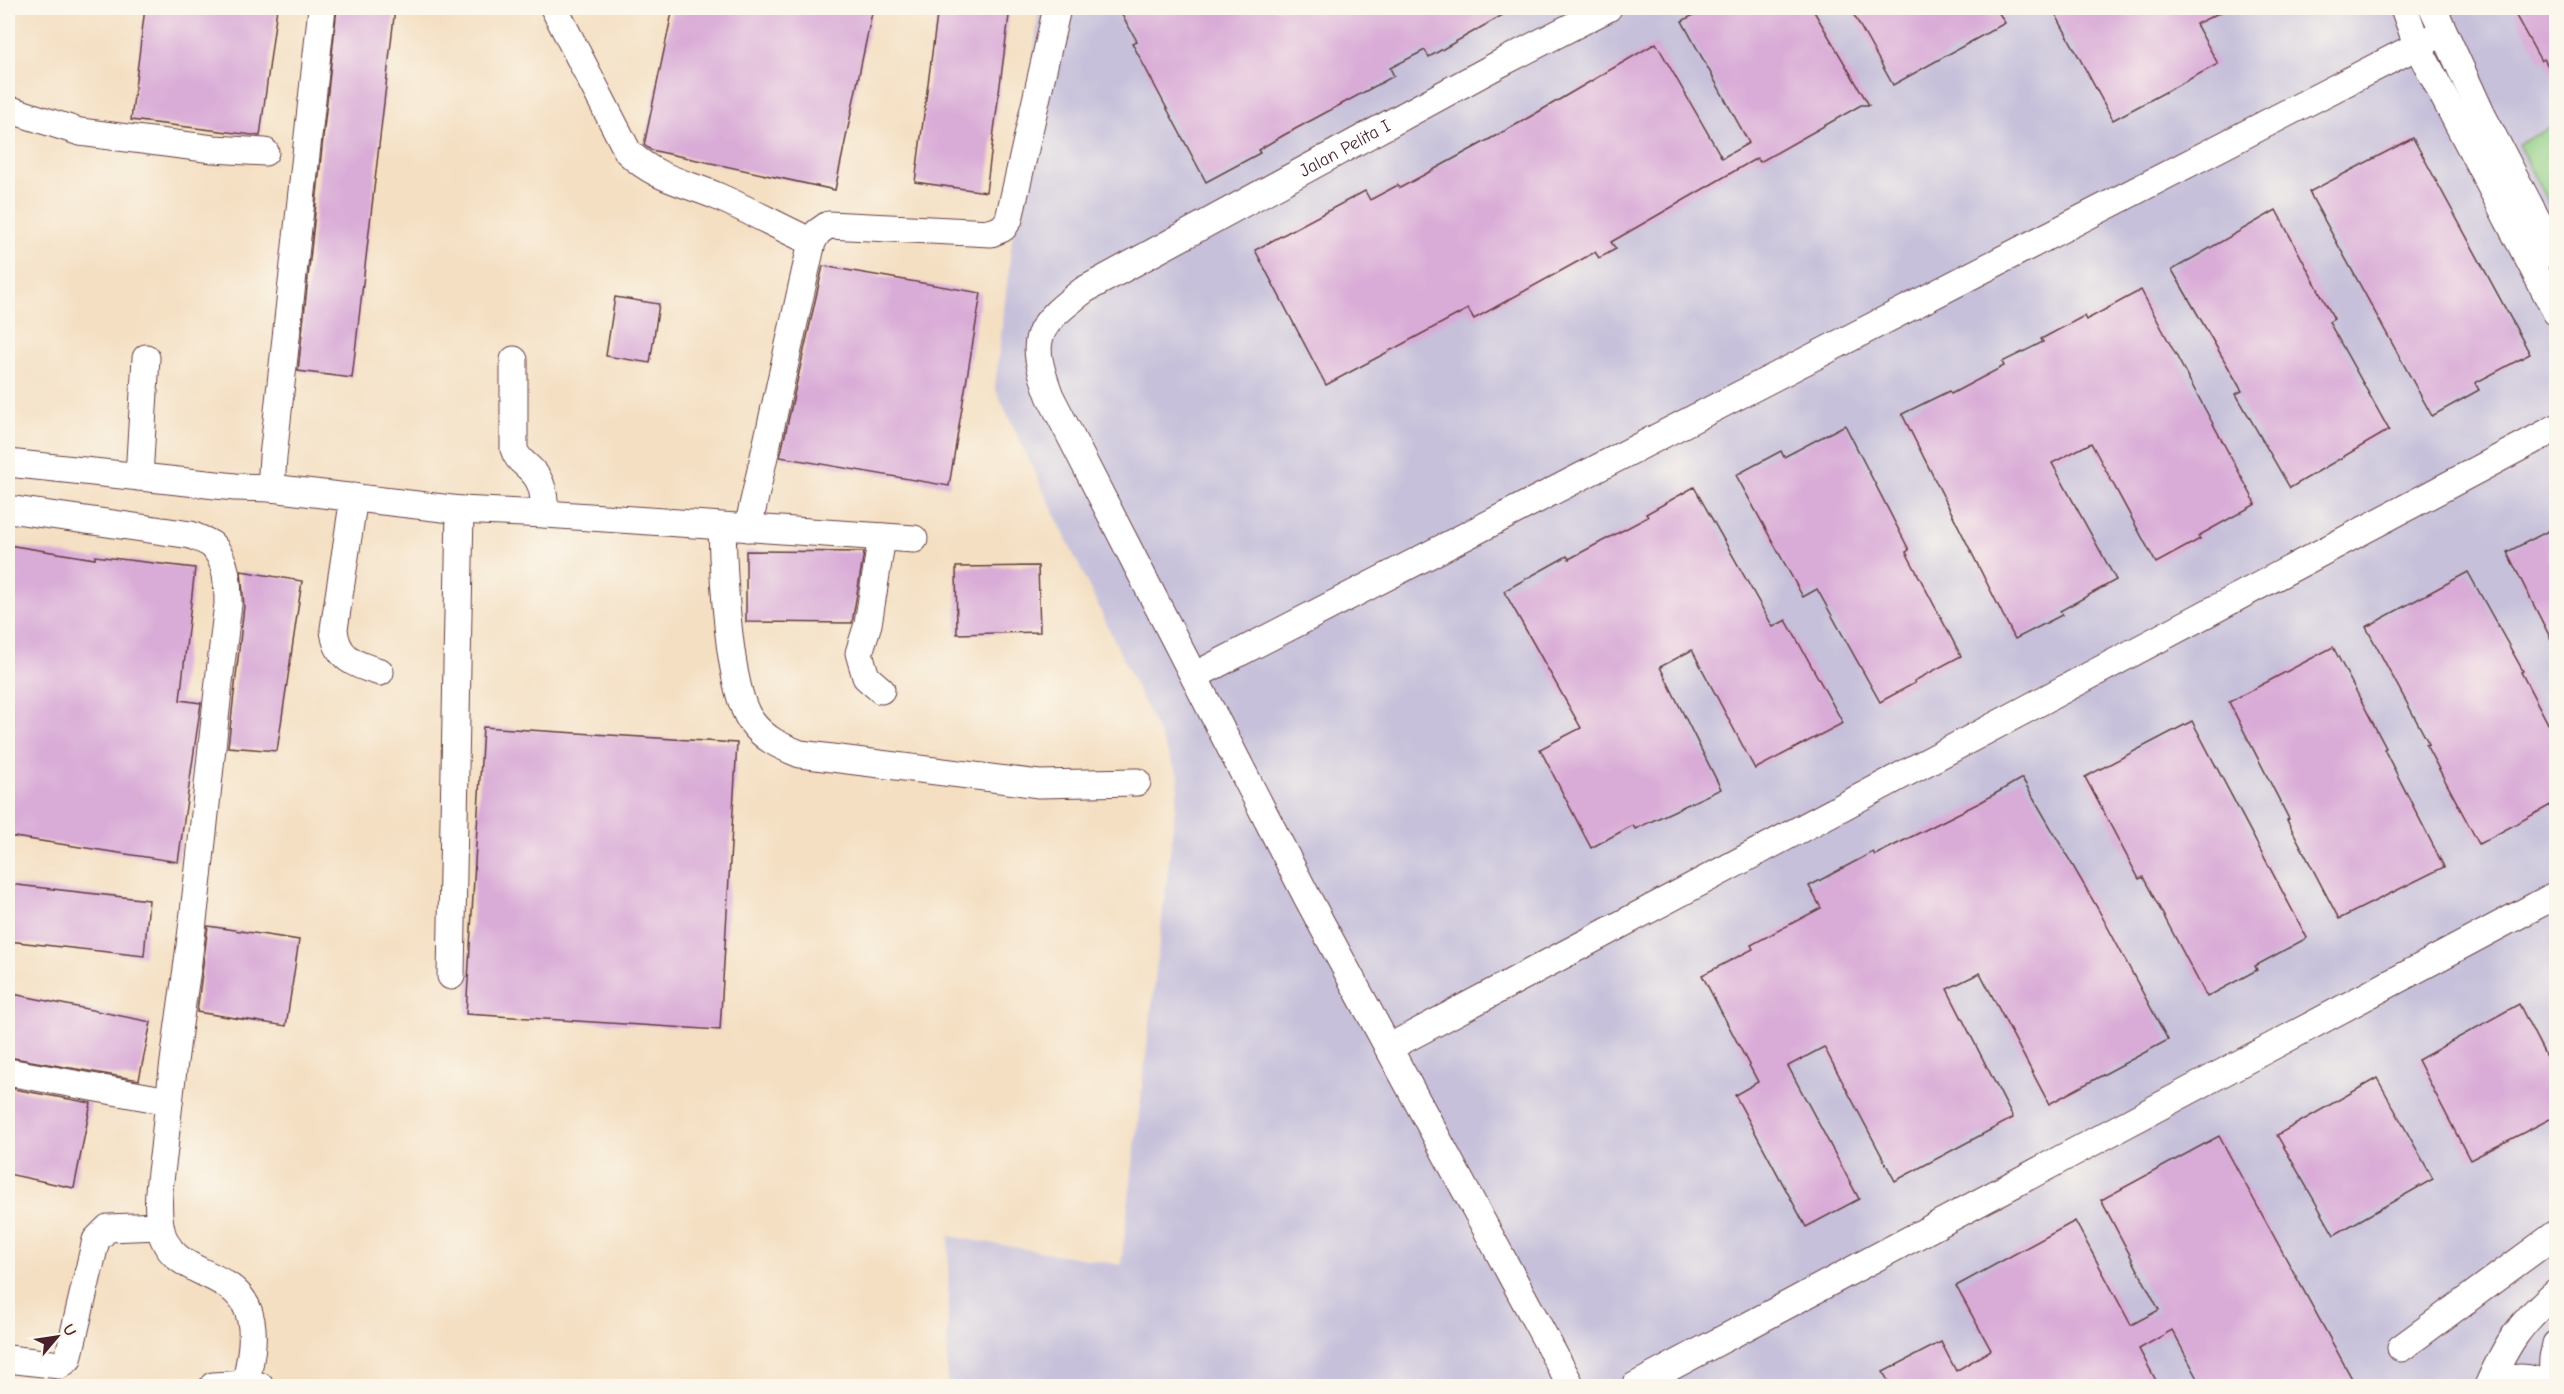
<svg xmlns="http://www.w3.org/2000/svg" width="2564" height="1394" font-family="'Comic Neue',sans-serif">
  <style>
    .industrial { fill: #c6c0da }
    .green { fill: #8fce85; stroke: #6c7658; stroke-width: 1.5 }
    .building { fill: #d9abd7 }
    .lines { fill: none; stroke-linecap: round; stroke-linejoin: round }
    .minor-casing { stroke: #643c42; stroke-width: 29 }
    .minor { stroke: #fff; stroke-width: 27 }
    .labels { text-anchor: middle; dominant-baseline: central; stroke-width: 4.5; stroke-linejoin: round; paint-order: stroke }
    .street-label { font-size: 18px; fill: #4a1f2b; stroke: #fbf7ec }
  </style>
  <rect width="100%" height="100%" fill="#fbf7ec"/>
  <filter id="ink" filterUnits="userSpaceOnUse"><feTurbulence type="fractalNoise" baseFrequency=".0167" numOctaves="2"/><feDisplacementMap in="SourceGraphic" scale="12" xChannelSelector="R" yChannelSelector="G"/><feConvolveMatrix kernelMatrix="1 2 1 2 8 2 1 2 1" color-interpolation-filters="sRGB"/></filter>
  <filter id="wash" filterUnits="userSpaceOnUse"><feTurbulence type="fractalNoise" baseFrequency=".008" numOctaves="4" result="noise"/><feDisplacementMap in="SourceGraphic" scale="24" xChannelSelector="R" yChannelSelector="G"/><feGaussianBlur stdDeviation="1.35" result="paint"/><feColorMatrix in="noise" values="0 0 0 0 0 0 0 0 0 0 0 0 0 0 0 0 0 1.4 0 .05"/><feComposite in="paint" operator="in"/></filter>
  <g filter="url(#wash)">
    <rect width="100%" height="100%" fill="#f4dfc2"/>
    <polygon class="industrial" points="1039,8 2556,8 2556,1386 947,1386 949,1236 1121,1265 1179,777 995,388"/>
    <polygon class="green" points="2556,125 2556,216 2518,144"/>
    <g id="blocks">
      <g class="building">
        <polygon points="145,8 277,8 260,136 131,120"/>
        <polygon points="337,8 395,8 352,378 298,371"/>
        <polygon points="673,8 873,8 835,190 651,150 644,145"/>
        <polygon points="938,8 1010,8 986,192 915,182"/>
        <polygon points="1118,8 1515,8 1429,57 1425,50 1390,68 1394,76 1284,135 1258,150 1260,153 1206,182 1132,43 1137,41"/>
        <polygon points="1707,8 1812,8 1869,105 1861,105 1760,162 1757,158 1611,242 1616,249 1599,258 1595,252 1474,319 1468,309 1326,385 1255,250 1365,191 1370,200 1398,185 1400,188 1521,122 1656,43 1722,158 1749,143 1682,21"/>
        <polygon points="1850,8 1996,8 2005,23 1893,85"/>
        <polygon points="2065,8 2229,8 2196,24 2218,64 2113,120 2055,13"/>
        <polygon points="2527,8 2556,8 2556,81 2544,59 2541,61 2515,14"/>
        <polygon points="2413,138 2530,354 2475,383 2479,390 2432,416 2309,192"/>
        <polygon points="2276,210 2334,319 2329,322 2389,430 2290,488 2236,394 2242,391 2172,270"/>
        <polygon points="823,266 981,293 949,486 780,457"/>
        <polygon points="2141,290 2256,504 2198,536 2200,539 2156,563 2091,443 2052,463 2116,580 2060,611 2062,615 2015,639 1902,414 1949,391 1951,394 2004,366 2002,362 2043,342 2041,339 2084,316 2086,320"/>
        <polygon points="615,297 659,304 650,363 606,356"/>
        <polygon points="1845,425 1909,550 1906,552 1961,656 1914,681 1915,683 1880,702 1817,589 1803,597 1736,475 1781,451 1784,457"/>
        <polygon points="1694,487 1773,627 1786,620 1843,723 1755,769 1692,650 1660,667 1721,789 1635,829 1633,825 1591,848 1540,749 1581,728 1504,591 1567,556 1569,559 1648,517 1646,514"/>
        <polygon points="2556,527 2556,649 2507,552"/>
        <polygon points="8,545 95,559 95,556 195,568 180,700 201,703 178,862 8,836"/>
        <polygon points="746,551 864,552 852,623 746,622"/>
        <polygon points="1038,566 1040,632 957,634 956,567"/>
        <polygon points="241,571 302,581 277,751 228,747 244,606"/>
        <polygon points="2468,572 2523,671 2521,672 2556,739 2556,802 2479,844 2426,745 2429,744 2366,627"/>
        <polygon points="2333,647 2386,748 2384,749 2444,867 2339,919 2287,820 2289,819 2229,702"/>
        <polygon points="2192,721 2307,938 2255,966 2257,970 2207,997 2143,877 2139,879 2085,777"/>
        <polygon points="483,727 737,743 720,1030 466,1014"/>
        <polygon points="2022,778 2098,909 2168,1040 2049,1104 1980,973 1947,989 2013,1118 1895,1181 1824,1047 1788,1066 1859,1199 1806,1227 1735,1095 1758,1082 1702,975 1753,949 1751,945 1821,908 1809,886 1873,852 1875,855 1981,802"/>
        <polygon points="8,884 149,900 144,956 8,941"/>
        <polygon points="208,926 299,940 286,1026 197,1012"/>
        <polygon points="8,993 151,1022 139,1080 8,1057"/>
        <polygon points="2519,1004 2556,1076 2556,1116 2470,1160 2418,1060"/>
        <polygon points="2377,1078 2433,1179 2334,1235 2277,1135"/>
        <polygon points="8,1088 91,1103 74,1188 8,1174"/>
        <polygon points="2219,1136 2356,1386 2202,1386 2172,1330 2139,1349 2159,1386 1891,1386 1883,1372 1941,1342 1956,1371 1991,1350 1956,1286 2075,1221 2131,1325 2159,1310 2101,1200"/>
      </g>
    </g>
  </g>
  <g filter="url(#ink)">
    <use href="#blocks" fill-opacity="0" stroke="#643c42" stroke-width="1.5"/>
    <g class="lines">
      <g class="minor-casing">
        <g id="minor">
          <path d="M554,8L628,152C656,179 686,183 719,197C751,211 781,228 812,242"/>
          <polyline points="2404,8 2418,47 2556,312"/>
          <polyline points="2433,8 2482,115 2556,256"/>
          <polyline points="8,109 80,132 213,149 265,152"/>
          <path d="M514,360V449C517,460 525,463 532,471C544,483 544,498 545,514"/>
          <polyline points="8,463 235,487 271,488 460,510 545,514 914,539"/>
          <polyline points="139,477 146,358"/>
          <polyline points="271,488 273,457 322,8"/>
          <path d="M354,497L334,629C336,658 355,665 380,672"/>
          <path d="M8,509L191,535C197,538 207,541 212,545C227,560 228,585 228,604C213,725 203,848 187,969C178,1029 170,1088 164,1149C161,1174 156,1200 160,1225C169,1283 241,1264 251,1321C255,1342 249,1364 246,1384"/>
          <path d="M722,527C723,569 728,690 751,721C764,739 780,746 800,754L1039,784L1137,782"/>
          <polyline points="748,528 812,242 818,232 828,225 991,233 1003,228 1009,219 1057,8"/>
          <polyline points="1194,676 2442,33"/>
          <polyline points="881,690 866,677 859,653 868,624 882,537"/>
          <polyline points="451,976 460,510"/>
          <polyline points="1388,1048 2556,428"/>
          <polyline points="8,1072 169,1101"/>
          <polyline points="2401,1348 2556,1234"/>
          <polyline points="8,1359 60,1365 68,1359 96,1240 108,1228 160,1226"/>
          <polyline points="213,1386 246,1384 260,1386"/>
          <path id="s1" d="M1571,1386L1307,897L1050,396C1028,337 1035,328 1084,290L1501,63L1608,8"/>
          <polyline points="1635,1386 2556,895"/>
          <path d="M2488,1386C2507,1343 2520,1323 2556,1292"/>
          <path d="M2493,1386C2512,1374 2530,1376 2550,1386"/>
          <polyline points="2552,1386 2553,1358 2556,1344"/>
        </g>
      </g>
      <use href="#minor" class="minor"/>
    </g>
  </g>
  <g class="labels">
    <g class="street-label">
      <text stroke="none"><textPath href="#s1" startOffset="1542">Jalan Pelita I</textPath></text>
    </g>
  </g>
  <rect width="2564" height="1394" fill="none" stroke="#fbf7ec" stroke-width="30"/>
  <g transform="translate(57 1337) rotate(61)" stroke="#fbf7ec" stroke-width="4.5" paint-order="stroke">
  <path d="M0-4.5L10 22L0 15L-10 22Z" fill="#4a1f2b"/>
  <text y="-9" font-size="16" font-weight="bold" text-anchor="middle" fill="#4a1f2b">U</text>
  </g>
</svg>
